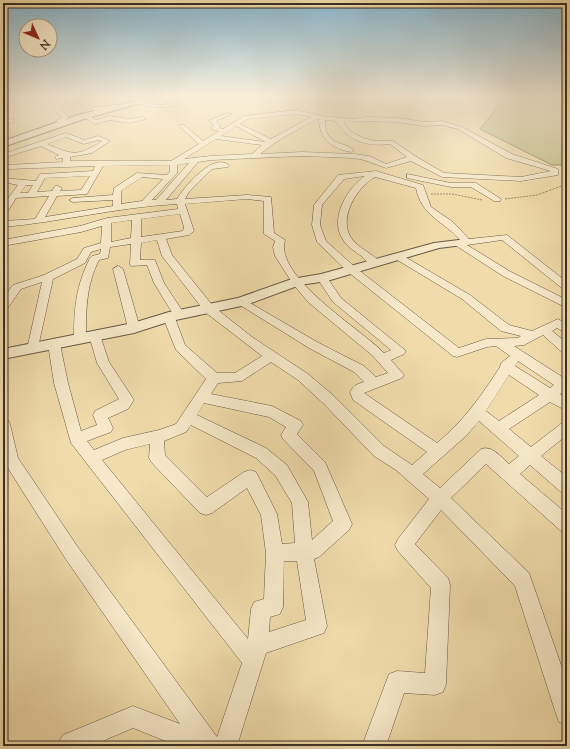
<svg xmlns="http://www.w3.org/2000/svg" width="570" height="749" font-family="'Sorts Mill Goudy',serif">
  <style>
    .green { fill: #bebf86; stroke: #7c7756 }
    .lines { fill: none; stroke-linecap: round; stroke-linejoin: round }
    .minor-casing { stroke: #685a47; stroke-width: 1 }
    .tertiary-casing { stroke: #685a47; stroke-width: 2 }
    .path { stroke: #3a2f26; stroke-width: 1; stroke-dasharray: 0.5 1; stroke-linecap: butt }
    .minor { fill: #f6e8c8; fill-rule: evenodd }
    .tertiary { fill: #f6e8c8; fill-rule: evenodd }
  </style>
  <rect width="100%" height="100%" fill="#f1dbaa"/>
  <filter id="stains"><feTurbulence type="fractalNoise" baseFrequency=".005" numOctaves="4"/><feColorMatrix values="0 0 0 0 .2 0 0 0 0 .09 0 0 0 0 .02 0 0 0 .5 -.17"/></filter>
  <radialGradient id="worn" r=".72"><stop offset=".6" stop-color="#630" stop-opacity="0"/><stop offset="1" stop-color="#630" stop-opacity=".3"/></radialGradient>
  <polygon class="green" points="515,96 567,96 567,165 552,165 480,129 501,103"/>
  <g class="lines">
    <g class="minor-casing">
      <g id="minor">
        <polygon points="22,96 28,96 3,114 3,109"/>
        <polygon points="64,96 70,96 60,110 69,117 63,121 67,124 64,126 56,121 62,117 54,110 56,105"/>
        <path d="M81,96H87L83,101L90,106L97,107L117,105L120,107C108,115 87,112 77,101Z"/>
        <path d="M124,96C136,96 146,105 158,105C171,106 184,93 194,97C172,111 146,111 124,96Z"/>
        <path d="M297,110L322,116L352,119L367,117L398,118L424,122L442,121L462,127L512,154L558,169V175L521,181L442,177L411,161L386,168L364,160L354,158L302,156L211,160L198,162L166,200L177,199C184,187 213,152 229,165L228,167L212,169L189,192L185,199L247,195L271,197L274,233L285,240C274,277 361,329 384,353L391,350L333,302L317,278L322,275L326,276L341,298L406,351L404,354L391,360L404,375L402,378L364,393L437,443C464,421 481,396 500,367L501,363L510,356L496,346L487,347L457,357L453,356L348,272L317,242L312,225L314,205L338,175L376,171L423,185L431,207L453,222L469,239L507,235L567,282V290L563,289L502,240L467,245L511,272L567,300V308L503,276L455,245V241H461C444,221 421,216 416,188L375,177C357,187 337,219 352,239C359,248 371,253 379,261L380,263L379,265L375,266C369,265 365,259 360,255C353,250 346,246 342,238C330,218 347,188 365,176L344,179L322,205L320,225L326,241L356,268L459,348L486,339L518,338L521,336L501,331L462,299L394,258L392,256L394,254H400L470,295L509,325L532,331L558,319L567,324V334L557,328L552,331L567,343V354L563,353L543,335L524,345L514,346L567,380V392L565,391L560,394L567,399V411L550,402L509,429L531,447L562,423L567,421V435L541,456L567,477V494L561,492L530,465L520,474L567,514V533L561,531L486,464L451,498L529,573L567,682V725L559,722L556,714L515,586L441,510L415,544L448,578L450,585L446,684L443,692L435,695L404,693L386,746H362L389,674L397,671L425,673L431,588L398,551L395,545L398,539L429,499L396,470L374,456L324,404L298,380L271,362L242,381L218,383L211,394L272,406L301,421L303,425L297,434L325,462L352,524L349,530L319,557L314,559L327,626L324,633L266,653L237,746H178L133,728L91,746H56L63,735L133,706L180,724L65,558L6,465L3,458V418L8,420L10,424L18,458L77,546L217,737L242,663L71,443L54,383L48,344L50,341H58L60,344L68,383L81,431L97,425L93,415L95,411L119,399L97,363L89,335L95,331L99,332L109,362L134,400L128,409L108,418L113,428L111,432L87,441L94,450L123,438L159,430L176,424L206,379L176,350L163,317L165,314H173L154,283L147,265L131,266L130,264L131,244L110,247L108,258L99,260C86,286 86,310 86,338L84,341H76L74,338C74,307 76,286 90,258L92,256L100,254L101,249L91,252L85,263L53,279L37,352H29L27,349L42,282L21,289L7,309L3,310V298L13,285L44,275L77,259L84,248L101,243L102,226L81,232L3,246V240L80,226L107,218L178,209L177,204C118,207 61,222 3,227V221L35,219L49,196L16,198L6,214L3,215V205L18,185L3,182V178L36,181L40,174H43L93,171L95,166L8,169L3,171V166L7,165L63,162V158L56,159L55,157L59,155L41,146L3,158V154L66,133L84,140L98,136L110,141L92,153L70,157V161H171L199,144L180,127V125H184L203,141L219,131L211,129V127L214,126L209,121L210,120L227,113L232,114L216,121L221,126L219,128L223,129L244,116ZM297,114L311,117L271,139L240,124L248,119ZM317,119H319C319,139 333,149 351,152L354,150C341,140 325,146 325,120L336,121C348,141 367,147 390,144L407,157L386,164L369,156L354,154L302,152L260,154L279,140ZM367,121L398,122L424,126L442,125L458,129L506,158L551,171L521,177L444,173L415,156L393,141H375L363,138L350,131L343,122ZM236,126L266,142L221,136ZM66,137L84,144L98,140L102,141C78,157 72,155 47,144ZM216,139L262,145L252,154L211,156L184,159ZM189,163L156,200H152L177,173V165ZM170,165V171L167,175L137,173L114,188L113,195L73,198L69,200L73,202L113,200V206L45,217L57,196L87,194L103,166ZM90,176L81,190L60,191L62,188L58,186H55L52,191L37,192L45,178ZM142,177L163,179L142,201L121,204V191ZM26,185H33L28,193H20ZM247,199L264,201V234L275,241L273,247L275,256L293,284L309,303L373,356L388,373L376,377L364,366L317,342L245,300L241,299L235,302L309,348L354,372L364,382C357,384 354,385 350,392L353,400L427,452L412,465L384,446L334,396L308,374L252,337L213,306L172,255L166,239L189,235L194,231L185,204ZM180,214L184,227L183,231L141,237V219ZM132,220L131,238L111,242V223ZM157,240L162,256L205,312L262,356L235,373H217L185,345L175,318L179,319L185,315L164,283L155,260H140L141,243ZM518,361L554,385L550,388L515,366ZM509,375L539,395L499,421L486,411ZM204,403L269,417L286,427L281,435L283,439L314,471L333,521L312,540L308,502L287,465L266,448L197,415ZM479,421L519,456L509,464C501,457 492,445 481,449L440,488L423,474L466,436ZM191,425L256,458L275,475L292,503L295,543L282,544L277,514L256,472L250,470L244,472L207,497L165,455L164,441L186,432ZM150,444L149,458L152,463L200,513L206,515L212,513L247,488L261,515L266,553L264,599L254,602L251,609L248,639L102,460L125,450ZM284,561H297L306,620L269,632L270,617L280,614L283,607Z"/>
        <polygon points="84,115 88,115 96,120 109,116 129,119 143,117 146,119 129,123 109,120 95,124 84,117"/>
        <polygon points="12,119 14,120 14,122 3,125 3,121"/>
        <polygon points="407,174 451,183 476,183 501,199 500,201 494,201 471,187 451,187 407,178"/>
        <polygon points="118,266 123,269 140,328 134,332 128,328 113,269"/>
      </g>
    </g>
    <g class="tertiary-casing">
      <g id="tertiary">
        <polygon points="155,96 166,96 84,119 3,147 3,141 78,115"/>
        <polygon points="467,239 471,240 473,242 471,244 439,248 327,281 300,285 246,305 171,321 134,333 3,359 3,349 133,323 169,312 238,298 292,279 321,274 434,243"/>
      </g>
    </g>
    <g class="path">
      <polyline points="431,194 452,194 482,200"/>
      <polyline points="505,199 537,195 567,184"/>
    </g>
    <use href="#minor" class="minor"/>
    <use href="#tertiary" class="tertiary"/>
  </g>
  <linearGradient id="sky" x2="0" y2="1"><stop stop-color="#89b7cf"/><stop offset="0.48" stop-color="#f9efd9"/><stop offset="1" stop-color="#f9efd9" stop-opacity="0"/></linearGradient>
  <rect width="570" height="201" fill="url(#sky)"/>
  <rect width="570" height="749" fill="none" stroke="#f1dbaa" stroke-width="16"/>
  <rect x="4" y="4" width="562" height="741" fill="none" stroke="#3a2f26" stroke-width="2"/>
  <rect x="8" y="8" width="554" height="733" fill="none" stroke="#3a2f26"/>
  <g transform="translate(38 38) rotate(134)"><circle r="19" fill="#f6e8c8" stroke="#ab9e87"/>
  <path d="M0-3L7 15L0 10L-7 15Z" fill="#8f2418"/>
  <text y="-6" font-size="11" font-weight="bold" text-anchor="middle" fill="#3a2f26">N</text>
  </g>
  <rect width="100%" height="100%" filter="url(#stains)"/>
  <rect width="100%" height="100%" fill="url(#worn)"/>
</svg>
